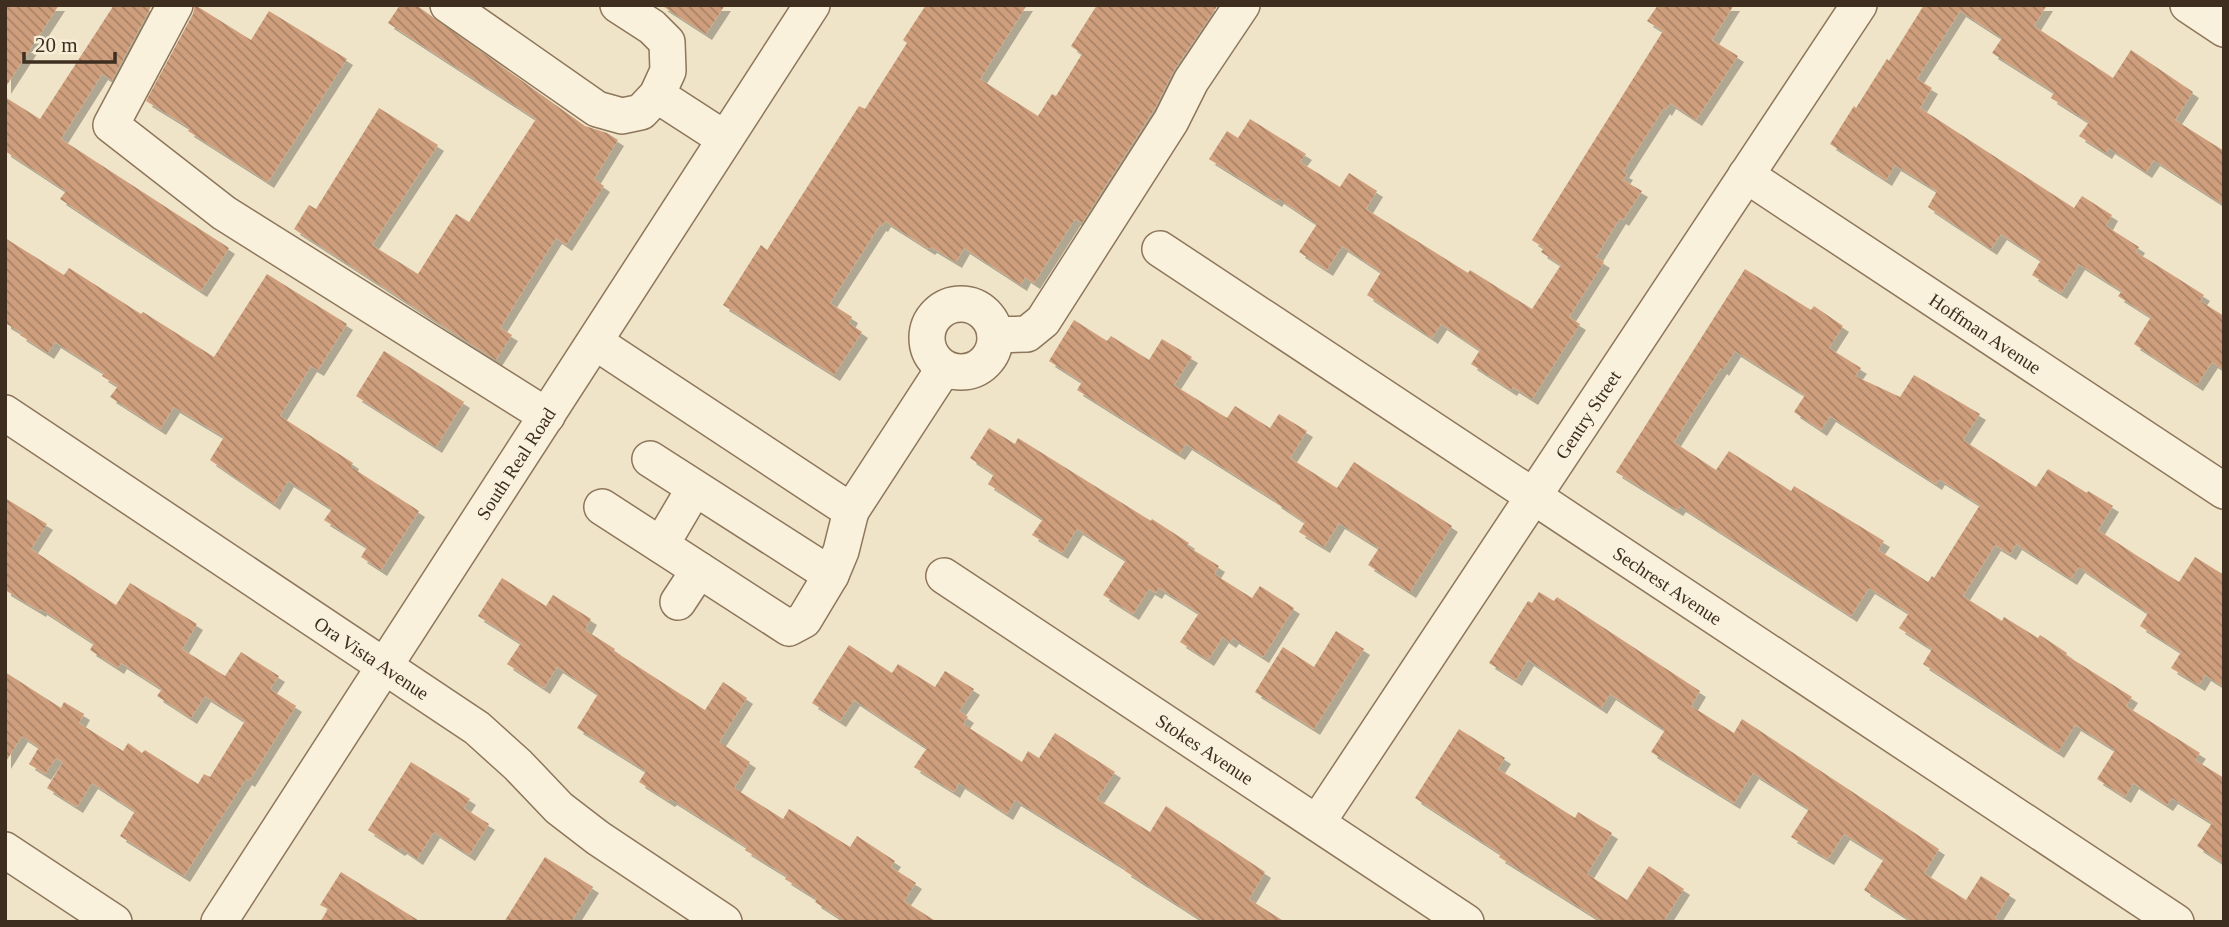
<svg xmlns="http://www.w3.org/2000/svg" width="2229" height="927" font-family="Georgia,serif">
  <style>
    .building { fill: url(#building-back-hatch); fill-rule: evenodd; filter: url(#shadow) }
    .lines { fill: none; stroke-linecap: round; stroke-linejoin: round }
    .minor-casing { stroke: #8d765c; stroke-width: 38 }
    .minor { stroke: #faf1dc; stroke-width: 35 }
    .labels { text-anchor: middle; dominant-baseline: central; stroke-width: 5; stroke-linejoin: round; paint-order: stroke }
    .street-label { font-size: 19px; fill: #3d2e20; stroke: #f7eed8 }
  </style>
  <defs>
    <pattern id="building-back-hatch" width="6" height="6" patternUnits="userSpaceOnUse" patternTransform="scale(1.75)"><rect width="6" height="6" fill="#cf9f7d"/><path d="M-1 5l2 2M0 0l6 6M5-1l2 2" fill="none" stroke="#a98266"/></pattern>
    <filter id="shadow"><feDropShadow dx="6" dy="6" stdDeviation="0" flood-color="#0004"/></filter>
  </defs>
  <rect width="100%" height="100%" fill="#f0e4c8"/>
  <g class="building">
    <polygon points="5,5 59,5 5,88"/>
    <polygon points="114,5 152,5 112,80 102,74 61,139 229,248 201,291 60,199 66,191 5,151 5,97 40,119"/>
    <polygon points="195,5 251,40 269,11 347,59 268,182 188,131 190,128 146,101 193,14"/>
    <polygon points="400,5 416,5 585,126 607,133 618,140 594,179 604,186 566,245 556,238 500,328 512,335 496,360 294,229 309,205 316,209 379,108 438,145 372,245 418,274 456,214 469,222 536,119 388,23"/>
    <polygon points="661,5 725,5 706,34"/>
    <polygon points="926,5 1027,5 980,79 1038,116 1052,94 1056,96 1082,54 1071,46 1097,5 1218,5 1174,70 1156,106 1082,223 1075,219 1034,283 1025,277 1021,285 964,248 956,262 931,247 929,249 885,221 882,226 880,225 830,303 852,317 849,323 862,332 834,375 723,305 761,245 767,250 859,106 865,109 907,43 903,40"/>
    <polygon points="1658,5 1734,5 1712,40 1738,56 1696,120 1670,103 1666,110 1664,108 1623,172 1627,174 1623,180 1642,191 1623,220 1620,218 1596,257 1604,262 1569,317 1580,324 1532,399 1513,387 1511,390 1471,364 1480,350 1441,324 1432,338 1367,295 1381,272 1342,246 1327,270 1299,252 1317,224 1278,198 1276,201 1209,159 1227,131 1238,138 1250,119 1306,154 1300,162 1340,187 1349,173 1377,191 1366,209 1468,273 1470,270 1532,309 1561,265 1541,252 1544,248 1532,240 1663,31 1647,21"/>
    <polygon points="1924,5 2047,5 2034,26 2113,78 2131,50 2193,92 2175,120 2224,151 2224,205 2154,160 2146,172 2109,148 2106,153 2079,136 2089,122 2051,98 2054,92 1992,53 2002,38 1960,11 1917,79 1932,88 1920,108 2074,208 2082,196 2112,215 2106,226 2139,247 2136,252 2204,295 2200,301 2224,316 2224,370 2212,362 2197,385 2134,344 2151,317 2118,296 2122,291 2079,264 2061,293 2032,275 2041,260 2001,234 1991,249 1928,207 1937,191 1895,165 1886,180 1830,144 1854,106 1856,108 1887,59 1889,61"/>
    <polygon points="5,238 64,275 69,268 141,314 143,312 214,357 267,274 347,324 318,370 311,366 280,416 353,463 351,467 419,511 381,570 361,557 367,547 324,520 332,509 288,481 274,504 210,460 224,437 174,407 160,429 110,397 118,386 102,376 104,373 55,342 48,353 20,335 22,333 5,323"/>
    <path d="M1745,269L1811,310L1814,306L1843,326L1829,348L1861,368L1855,376L1900,397L1914,375L1980,414L1963,440L2036,487L2048,469L2087,493L2088,491L2113,506L2098,530L2136,555L2179,582L2195,557L2224,575V687L2205,675L2199,685L2171,668L2181,652L2140,626L2148,613L2079,567L2071,579L2016,544L2010,554L1995,545L1963,596L2002,621L2004,617L2038,638L2040,635L2067,653L2066,655L2132,697L2126,706L2200,753L2195,760L2224,778V864L2197,846L2212,823L2172,798L2167,805L2133,783L2125,797L2097,779L2115,750L2075,725L2058,752L1923,664L1932,649L1899,628L1909,613L1869,588L1851,616L1680,506L1677,510L1616,472ZM1735,351L1805,395L1794,412L1821,430L1830,416L1936,484L1939,479L1980,505L1934,578L1932,576L1928,582L1878,550L1884,541L1794,486L1791,491L1729,451L1716,470L1674,442L1721,368L1723,370Z"/>
    <polygon points="1074,320 1107,341 1111,336 1149,360 1162,339 1192,357 1174,385 1227,418 1235,406 1270,428 1279,414 1307,431 1290,458 1337,488 1354,462 1452,526 1410,592 1368,565 1379,548 1339,523 1324,547 1299,532 1305,522 1275,502 1276,501 1186,444 1179,454 1077,390 1082,382 1049,361"/>
    <polygon points="384,351 464,402 436,447 356,396"/>
    <polygon points="989,428 1015,444 1018,438 1151,521 1152,519 1189,543 1187,546 1219,566 1214,574 1252,598 1260,586 1294,608 1263,657 1233,638 1230,642 1223,637 1208,660 1180,642 1199,613 1159,588 1156,593 1149,589 1133,614 1103,595 1126,560 1077,529 1062,553 1032,535 1043,519 988,484 994,474 970,458"/>
    <polygon points="5,498 47,524 31,549 116,605 130,583 197,624 182,649 225,676 241,652 279,676 270,689 296,706 249,781 246,779 184,876 120,836 135,811 92,783 77,807 47,788 63,762 56,758 45,774 29,764 39,747 22,736 5,763 5,672 61,708 64,702 84,714 79,723 123,751 128,743 142,753 145,750 198,784 204,774 210,777 245,721 205,696 191,718 157,696 162,689 121,663 118,668 90,650 94,643 41,609 40,611 5,590"/>
    <polygon points="502,578 546,606 553,595 591,619 585,630 615,649 614,651 705,710 723,682 747,698 719,742 750,762 734,788 783,819 789,809 850,847 857,836 895,861 891,867 916,883 904,901 937,922 846,922 815,902 817,899 785,879 787,876 745,850 747,847 671,799 669,801 639,782 646,771 577,728 598,694 557,667 544,688 507,664 521,643 478,616"/>
    <polygon points="1539,592 1554,601 1557,597 1700,691 1691,706 1734,733 1742,719 1939,849 1924,873 1966,900 1981,876 2010,894 1995,918 2001,922 1913,922 1864,890 1884,859 1844,834 1828,859 1791,837 1809,809 1753,773 1734,803 1651,752 1665,730 1610,694 1601,708 1528,660 1516,680 1489,663 1528,601 1532,603"/>
    <polygon points="1336,631 1364,649 1314,729 1255,692 1283,647 1314,667"/>
    <polygon points="849,645 892,673 898,664 935,687 945,671 974,689 959,711 968,717 963,724 1022,762 1028,751 1039,758 1055,733 1115,772 1097,799 1150,832 1166,806 1265,872 1249,899 1285,922 1205,922 1125,871 1126,869 1015,800 1007,814 959,783 954,792 914,767 927,748 854,700 840,721 812,703"/>
    <polygon points="1459,729 1505,758 1498,769 1575,818 1578,812 1612,833 1587,874 1627,900 1649,866 1684,889 1663,922 1603,922 1499,857 1501,854 1415,798"/>
    <polygon points="411,762 470,799 464,808 489,824 469,855 434,832 417,859 401,848 399,850 368,830"/>
    <polygon points="545,857 593,887 571,922 504,922"/>
    <polygon points="341,872 421,922 320,922 328,909 320,905"/>
  </g>
  <g class="lines">
    <g class="minor-casing">
      <g id="minor">
        <polyline points="175,5 111,125 224,213 547,416"/>
        <polyline points="448,5 597,109 622,116 641,112 657,95 668,71 667,42 652,27 618,5"/>
        <polyline points="2188,5 2224,29"/>
        <polyline points="657,95 725,139"/>
        <path id="s1" d="M1746,175L2224,491"/>
        <path id="s2" d="M1160,249L2176,922"/>
        <circle cx="961" cy="338" r="34"/>
        <polyline points="995,335 1027,334 1043,321 1171,121 1191,81 1242,5"/>
        <polyline points="595,342 851,511 944,368"/>
        <path id="s3" d="M5,413L477,728L518,765L559,808L598,838L724,922"/>
        <polyline points="650,459 831,575"/>
        <polyline points="602,507 789,628 804,620 831,575 841,551 851,511"/>
        <polyline points="661,545 694,489"/>
        <path id="s4" d="M944,576L1466,922"/>
        <polyline points="678,602 699,570"/>
        <path id="s5" d="M1317,823L1859,5"/>
        <polyline points="5,850 114,922"/>
        <path id="s6" d="M219,922L812,5"/>
      </g>
    </g>
    <use href="#minor" class="minor"/>
  </g>
  <g class="labels">
    <g class="street-label">
      <text stroke="none"><textPath href="#s1" startOffset="287">Hoffman Avenue</textPath></text>
      <text stroke="none"><textPath href="#s5" startOffset="490">Gentry Street</textPath></text>
      <text stroke="none"><textPath href="#s6" startOffset="546">South Real Road</textPath></text>
      <text stroke="none"><textPath href="#s2" startOffset="609">Sechrest Avenue</textPath></text>
      <text stroke="none"><textPath href="#s3" startOffset="441">Ora Vista Avenue</textPath></text>
      <text stroke="none"><textPath href="#s4" startOffset="313">Stokes Avenue</textPath></text>
    </g>
  </g>
  <rect width="2229" height="927" fill="none" stroke="#3d2e20" stroke-width="14"/>
  <path d="M24 52v10h91v-10" fill="none" stroke="#3d2e20" stroke-width="3.5"/>
  <text x="35" y="52" font-size="21" fill="#3d2e20" stroke="#f7eed8" stroke-width="5" paint-order="stroke">20 m</text>
</svg>
